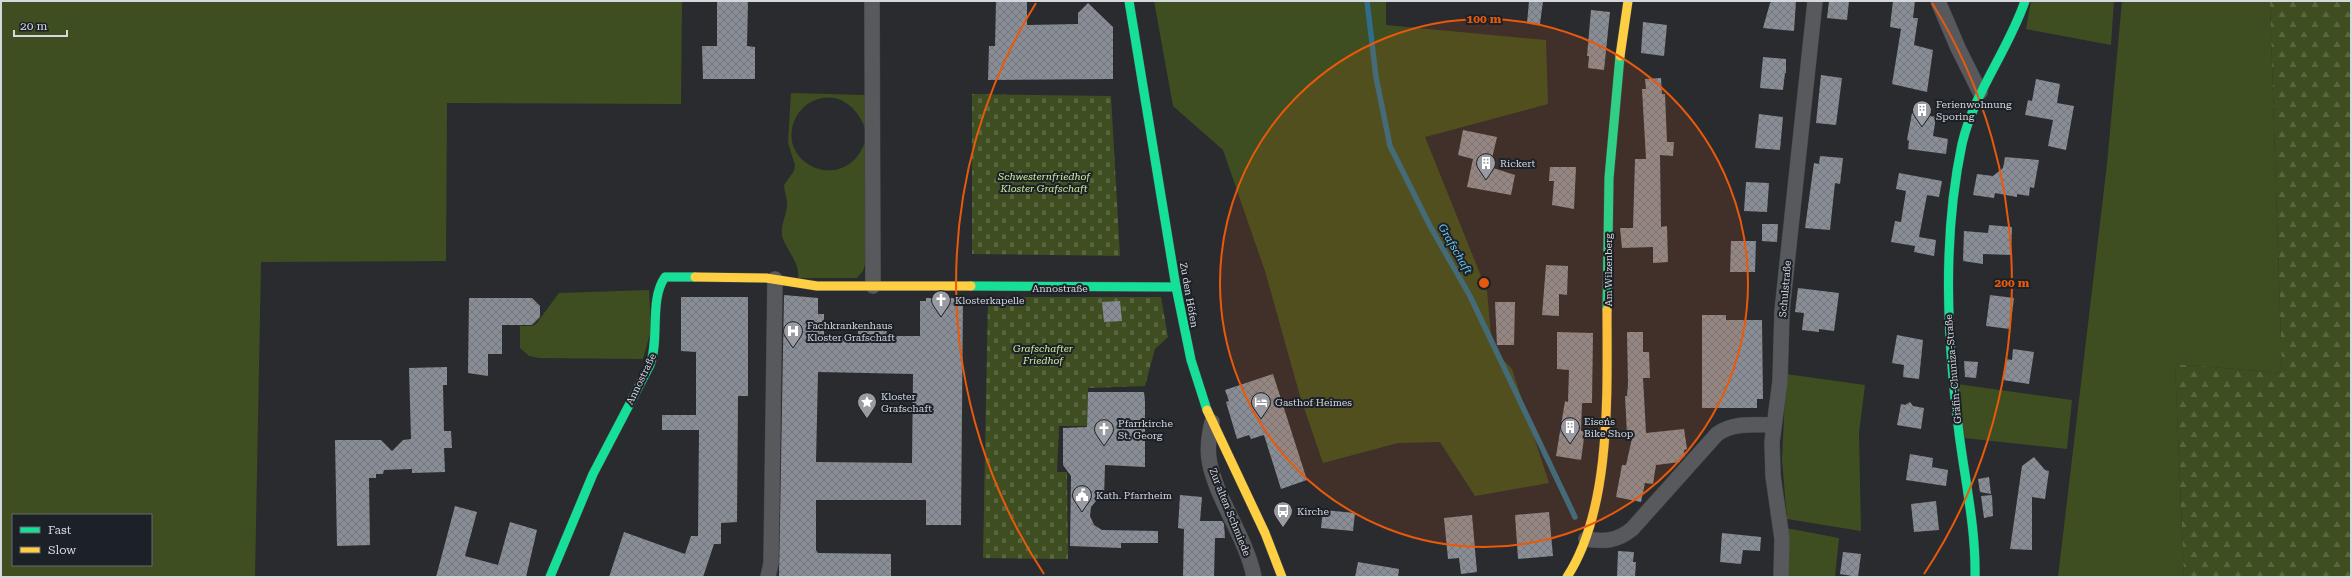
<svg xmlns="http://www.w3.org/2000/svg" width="2352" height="578" font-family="'Roboto Serif',serif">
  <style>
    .green { fill: #3e4e21; fill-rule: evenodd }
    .forest { fill: url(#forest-firs) }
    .cemetery { fill: url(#cemetery-stones) }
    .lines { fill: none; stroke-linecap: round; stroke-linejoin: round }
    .stream { stroke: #2f6d88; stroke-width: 5.5 }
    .building { fill: url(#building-cross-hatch); fill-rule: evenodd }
    .street-casing { stroke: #45474a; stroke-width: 16 }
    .fast-casing { stroke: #45474a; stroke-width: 10 }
    .slow-casing { stroke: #45474a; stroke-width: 10 }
    .street { stroke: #58595c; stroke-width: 15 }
    .fast { stroke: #16e098; stroke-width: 9 }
    .slow { stroke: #ffcf43; stroke-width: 9 }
    .ring { fill: none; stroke: #e8590c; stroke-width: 2 }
    .labels { text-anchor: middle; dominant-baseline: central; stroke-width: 4; stroke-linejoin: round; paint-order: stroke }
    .poi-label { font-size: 10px; fill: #d5d7dd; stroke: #1c2027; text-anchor: start }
    .park-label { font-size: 10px; font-style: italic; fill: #cfef9c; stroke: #1c2027 }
    .street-label { font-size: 10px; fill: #d5d7dd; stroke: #1c2027 }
    .water-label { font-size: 11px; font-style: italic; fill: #6bcdfa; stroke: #1c2027 }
    .centre { fill: #e8590c; stroke: #1c2027; stroke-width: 2 }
    .ring-label { font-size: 12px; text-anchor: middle; font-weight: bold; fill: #e8590c; stroke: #1c2027; stroke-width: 4; stroke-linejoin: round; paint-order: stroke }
  </style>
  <defs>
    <pattern id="forest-firs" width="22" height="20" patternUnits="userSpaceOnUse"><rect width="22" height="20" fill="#3e4e21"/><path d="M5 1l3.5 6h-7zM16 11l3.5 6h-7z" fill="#596741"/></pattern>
    <pattern id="cemetery-stones" width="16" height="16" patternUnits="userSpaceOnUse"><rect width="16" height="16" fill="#3e4e21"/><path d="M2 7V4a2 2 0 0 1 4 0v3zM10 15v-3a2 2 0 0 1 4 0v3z" fill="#596741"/></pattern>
    <pattern id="building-cross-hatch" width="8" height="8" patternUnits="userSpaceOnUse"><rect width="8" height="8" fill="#898d95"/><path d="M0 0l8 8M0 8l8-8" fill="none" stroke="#73767c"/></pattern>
  </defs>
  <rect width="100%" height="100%" fill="#292b2e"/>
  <g class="green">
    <path d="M1,1H682L681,104L447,103L446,261L261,262L255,577H1ZM13,515H151V565H13Z"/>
    <polygon points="1154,1 1386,1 1386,25 1546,40 1548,104 1425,137 1487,291 1492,348 1512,369 1549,483 1475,496 1440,442 1398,443 1323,463 1300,396 1265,271 1223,150 1173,106"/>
    <polygon points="2031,1 2114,1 2111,45 2026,29"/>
    <polygon points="2122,1 2270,1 2282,373 2175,364 2184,577 2058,577 2107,164"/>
    <path d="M791,93L865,95V128C857,106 837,90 813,101C806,104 800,110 796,117C772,164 848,198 866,139V261L863,271L857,278H798C800,263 788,252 783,239C779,229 786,216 787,206C788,199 784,192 784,185L794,171L795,165L788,143Z"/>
    <polygon points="649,290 651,330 643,359 539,358 529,356 520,348 520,326 532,326 536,324 559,293"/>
    <polygon points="1786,374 1865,385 1859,433 1861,531 1787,519 1782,460"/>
    <polygon points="1957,384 2072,400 2067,449 1964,438"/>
    <polygon points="1786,528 1839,538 1835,577 1788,577"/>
  </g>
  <polygon class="forest" points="2270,1 2351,1 2351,577 2184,577 2175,364 2282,373"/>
  <g class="cemetery">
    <polygon points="972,94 1111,96 1120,256 972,254"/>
    <polygon points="988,297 1161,297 1168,337 1155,349 1145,386 1088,388 1087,426 1059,426 1057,472 1067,472 1068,559 983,558"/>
  </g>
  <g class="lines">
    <polyline class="stream" points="1367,1 1376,77 1390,146 1430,226 1470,296 1575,517"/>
  </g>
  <g class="building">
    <polygon points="717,1 748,1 747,46 755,47 755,79 703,79 702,46 717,46"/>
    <polygon points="996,1 1027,1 1027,25 1078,24 1078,13 1088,3 1113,27 1113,79 988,80 989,46 995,46"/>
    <polygon points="1529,1 1543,1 1540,24 1527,23"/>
    <polygon points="1773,1 1796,1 1794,31 1763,28 1770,3"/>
    <polygon points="1829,1 1849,1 1847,20 1827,18"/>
    <polygon points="1893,1 1915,1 1913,18 1918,18 1914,45 1933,50 1927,92 1892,84 1901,29 1890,27"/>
    <polygon points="1591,10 1610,12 1604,70 1588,68 1589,56 1587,56"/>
    <polygon points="1643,22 1667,25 1664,56 1641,53"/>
    <polygon points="1763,57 1786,59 1786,73 1785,73 1783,90 1760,88"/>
    <polygon points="1821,75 1842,78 1836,125 1816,123"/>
    <polygon points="1661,78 1662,94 1665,94 1667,142 1674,142 1673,156 1660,155 1661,227 1667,226 1668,262 1653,263 1653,247 1622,248 1620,228 1633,228 1635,159 1646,159 1642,89 1646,89 1645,79"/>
    <polygon points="2036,79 2060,84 2057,103 2074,106 2066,150 2048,146 2053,120 2025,115 2028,100 2032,101"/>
    <polygon points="1912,113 1936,117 1933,136 1948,139 1946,154 1908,149 1909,141 1907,140"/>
    <polygon points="1759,114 1783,117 1780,150 1755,148"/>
    <polygon points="1463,130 1497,137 1490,167 1515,175 1511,195 1467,187 1473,159 1458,155"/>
    <polygon points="1820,156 1843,158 1840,184 1835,183 1830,230 1805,228 1814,163 1819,164"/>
    <polygon points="2005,157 2039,160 2034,188 2030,187 2029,196 2017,194 2017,197 1995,193 1994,198 1973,195 1977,174 1993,176 2003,168"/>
    <polygon points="1550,167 1576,167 1574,209 1552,205 1554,181 1549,181"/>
    <polygon points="1899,173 1942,181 1939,197 1927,195 1919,237 1936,240 1934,256 1914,252 1915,246 1891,242 1895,221 1901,222 1906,191 1896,189"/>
    <polygon points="1746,182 1769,183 1767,212 1744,211"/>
    <polygon points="1762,224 1778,224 1777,242 1762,241"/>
    <polygon points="1989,225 2012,227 2011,255 1983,254 1983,264 1963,261 1964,231 1988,233"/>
    <polygon points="1731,241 1756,241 1755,272 1730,272"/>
    <polygon points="1546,265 1568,266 1567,295 1559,294 1559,316 1542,315"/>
    <polygon points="1798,288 1839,293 1834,331 1819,329 1819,332 1802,330 1804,313 1795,312"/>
    <path d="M784,295L818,298V314H824V335H858V328H887L886,336H920V301H926V298H963L961,525H926V500H816V550L818,553L891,554V577H779ZM818,372L913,374L912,463L816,462Z"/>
    <polygon points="1990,295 2014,298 2010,329 1986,326"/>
    <polygon points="681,297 748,297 748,396 738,396 737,522 721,523 721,544 714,544 703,577 609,577 624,532 685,554 691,536 698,536 699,430 662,430 662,415 696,415 696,352 681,351"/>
    <polygon points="469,298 532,298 540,306 540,317 532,325 502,325 502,354 488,354 488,376 468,373"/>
    <polygon points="1120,301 1122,321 1104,322 1102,302"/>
    <polygon points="1495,302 1515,302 1514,345 1497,345"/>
    <polygon points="1702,315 1726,315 1726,320 1762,320 1763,399 1757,399 1757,408 1702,408"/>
    <polygon points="1557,332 1593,333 1592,403 1582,403 1581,431 1585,431 1581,460 1556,456 1565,401 1568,402 1569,370 1557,369"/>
    <polygon points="1627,332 1643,332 1643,352 1649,352 1650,378 1643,378 1646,433 1684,429 1687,449 1684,450 1685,456 1680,459 1680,462 1656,465 1653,484 1645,483 1641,502 1616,497 1622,465 1626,465 1633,434 1627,434 1625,396 1627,396 1628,384"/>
    <polygon points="1897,335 1923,340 1919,379 1903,377 1904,365 1892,363"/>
    <polygon points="2013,349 2034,352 2029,384 2003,380 2006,359 2012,360"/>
    <polygon points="1964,361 1978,362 1976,378 1965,377"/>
    <polygon points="447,367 447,385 443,385 444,431 451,431 452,448 444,448 445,472 412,473 412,469 384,470 383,474 376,474 376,478 369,478 370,545 337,546 335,440 381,440 392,451 403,440 411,439 409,368"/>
    <polygon points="1273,374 1307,480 1281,489 1264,435 1251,439 1249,435 1237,439 1226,402 1229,401 1225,390"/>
    <polygon points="1088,392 1144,392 1145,401 1145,467 1105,465 1104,497 1096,501 1091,507 1090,516 1094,525 1102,530 1158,531 1158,543 1121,543 1121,548 1070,546 1071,476 1063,465 1063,428 1087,427"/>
    <polygon points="1910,402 1913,406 1924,408 1921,429 1897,425 1901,404 1905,405"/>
    <polygon points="1910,454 1933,458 1932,467 1948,470 1946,486 1906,480"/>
    <polygon points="2034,457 2045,470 2049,471 2045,499 2032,497 2032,550 2010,549 2022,466"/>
    <polygon points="1989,477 1991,494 1980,492 1978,479"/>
    <polygon points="1180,495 1202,497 1200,521 1222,521 1224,524 1225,538 1215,538 1214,577 1183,577 1184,529 1178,528"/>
    <polygon points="1992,495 1993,516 1984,518 1981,496"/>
    <polygon points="1936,501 1939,530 1914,532 1911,504"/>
    <polygon points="455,506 477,512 465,556 498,565 510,522 537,530 526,577 436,577"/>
    <polygon points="1323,510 1355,513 1353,531 1321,528"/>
    <polygon points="1549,512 1553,556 1518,559 1515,515"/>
    <polygon points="1472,515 1477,572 1461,574 1459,558 1448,559 1444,518"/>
    <polygon points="1722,533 1761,537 1760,551 1743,550 1741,564 1720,562"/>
    <polygon points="1618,551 1634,552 1633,562 1636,562 1635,577 1617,577"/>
    <polygon points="1843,552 1861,554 1858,577 1840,574"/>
    <polygon points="1358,562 1399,569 1398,577 1355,577"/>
  </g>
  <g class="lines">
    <g class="street-casing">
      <g id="street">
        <polyline points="872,1 873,286"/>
        <polyline points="1938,1 1958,48 1980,92"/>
        <path d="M1212,422C1209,435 1207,446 1209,459C1215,498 1246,536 1254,577"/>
        <path d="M1586,539C1605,542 1617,541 1632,529L1717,434C1734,422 1754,425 1774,425"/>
        <polyline points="768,577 771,563 775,279"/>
        <polyline points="1781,577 1782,539 1773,476 1772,442 1780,381 1782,311 1815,1"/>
      </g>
    </g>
    <g class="fast-casing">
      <g id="fast">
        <polyline points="1129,1 1176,287 1191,360 1207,410"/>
        <polyline points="971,286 1176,287"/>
        <polyline points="1607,310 1609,178 1620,56"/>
        <path d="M550,577L593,474L650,365C660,338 649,300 665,277H695"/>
        <path d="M1975,577C1976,528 1965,481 1959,433C1947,338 1942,239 1962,144C1974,92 2008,51 2025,1"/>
      </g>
    </g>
    <g class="slow-casing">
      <g id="slow">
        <polyline points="1620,56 1628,1"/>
        <polyline points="695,277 766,278 817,286 971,286"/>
        <polyline points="1207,410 1265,533 1282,577"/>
        <path d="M1567,577C1612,508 1607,391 1607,310"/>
      </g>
    </g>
    <use href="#street" class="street"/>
    <use href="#fast" class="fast"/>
    <use href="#slow" class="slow"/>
  </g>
  <circle cx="1484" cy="283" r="264" fill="#e8590c" fill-opacity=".12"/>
  <g class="ring">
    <circle cx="1484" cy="283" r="264"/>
    <path d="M1044 574A528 528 0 0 1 1036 3M1932 3A528 528 0 0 1 1924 574"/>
  </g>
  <defs>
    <g id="building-pin" transform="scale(1)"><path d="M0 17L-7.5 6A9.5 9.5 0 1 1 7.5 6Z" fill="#999ba0" stroke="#1c2027"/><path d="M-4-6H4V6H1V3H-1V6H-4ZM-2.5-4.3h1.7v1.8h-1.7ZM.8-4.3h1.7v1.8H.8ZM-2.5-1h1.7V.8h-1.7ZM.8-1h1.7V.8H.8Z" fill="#fff"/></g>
    <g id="church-pin" transform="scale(1)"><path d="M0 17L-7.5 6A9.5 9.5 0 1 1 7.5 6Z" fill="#999ba0" stroke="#1c2027"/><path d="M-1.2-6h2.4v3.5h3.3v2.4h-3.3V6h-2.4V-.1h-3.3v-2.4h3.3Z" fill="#fff"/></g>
    <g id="hospital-pin" transform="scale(1)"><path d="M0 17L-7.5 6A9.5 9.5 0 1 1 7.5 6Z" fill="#999ba0" stroke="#1c2027"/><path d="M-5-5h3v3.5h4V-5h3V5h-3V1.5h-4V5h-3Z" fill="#fff"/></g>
    <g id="sight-pin" transform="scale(1)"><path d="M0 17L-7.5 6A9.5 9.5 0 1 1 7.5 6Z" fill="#999ba0" stroke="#1c2027"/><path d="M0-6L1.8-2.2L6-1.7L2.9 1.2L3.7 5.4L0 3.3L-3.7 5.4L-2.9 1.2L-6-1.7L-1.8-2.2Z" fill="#fff"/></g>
    <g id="hotel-pin" transform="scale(1)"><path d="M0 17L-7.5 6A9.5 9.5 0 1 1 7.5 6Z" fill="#999ba0" stroke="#1c2027"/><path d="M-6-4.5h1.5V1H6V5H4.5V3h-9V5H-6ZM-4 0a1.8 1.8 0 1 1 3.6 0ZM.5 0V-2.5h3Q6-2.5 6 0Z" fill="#fff"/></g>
    <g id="civic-pin" transform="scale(1)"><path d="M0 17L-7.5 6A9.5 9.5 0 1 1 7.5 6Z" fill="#999ba0" stroke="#1c2027"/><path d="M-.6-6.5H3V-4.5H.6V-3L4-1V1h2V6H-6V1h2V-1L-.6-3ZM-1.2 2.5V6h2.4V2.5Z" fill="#fff"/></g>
    <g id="bus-pin" transform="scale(1)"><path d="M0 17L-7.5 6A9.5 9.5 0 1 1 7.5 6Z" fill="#999ba0" stroke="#1c2027"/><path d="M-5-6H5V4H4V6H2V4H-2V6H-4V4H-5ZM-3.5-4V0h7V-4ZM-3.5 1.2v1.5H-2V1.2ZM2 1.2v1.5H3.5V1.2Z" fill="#fff"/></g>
  </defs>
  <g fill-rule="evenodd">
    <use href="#building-pin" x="1922" y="110"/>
    <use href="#building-pin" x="1486" y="163"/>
    <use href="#church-pin" x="941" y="300"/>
    <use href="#hospital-pin" x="793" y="331"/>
    <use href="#sight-pin" x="867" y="402"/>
    <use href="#hotel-pin" x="1261" y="402"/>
    <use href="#building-pin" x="1570" y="427"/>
    <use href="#church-pin" x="1104" y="429"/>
    <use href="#civic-pin" x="1082" y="495"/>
    <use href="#bus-pin" x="1283" y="511"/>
  </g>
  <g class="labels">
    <g class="poi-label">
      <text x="1936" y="104">Ferienwohnung<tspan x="1936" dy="12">Sporing</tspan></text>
      <text x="1500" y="163">Rickert</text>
      <text x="955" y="300">Klosterkapelle</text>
      <text x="807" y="325">Fachkrankenhaus<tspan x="807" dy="12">Kloster Grafschaft</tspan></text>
      <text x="881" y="396">Kloster<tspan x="881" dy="12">Grafschaft</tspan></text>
      <text x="1275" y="402">Gasthof Heimes</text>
      <text x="1584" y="421">Eisen´s<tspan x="1584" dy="12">Bike Shop</tspan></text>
      <text x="1118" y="423">Pfarrkirche<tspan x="1118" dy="12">St. Georg</tspan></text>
      <text x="1096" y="495">Kath. Pfarrheim</text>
      <text x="1297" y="511">Kirche</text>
    </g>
    <g class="park-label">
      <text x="1044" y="176">Schwesternfriedhof<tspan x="1044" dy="12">Kloster Grafschaft</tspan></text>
      <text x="1043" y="348">Grafschafter<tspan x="1043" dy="12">Friedhof</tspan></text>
    </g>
    <g class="street-label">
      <text transform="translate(1608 270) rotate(-90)">Am Wilzenberg</text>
      <text x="1060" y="288">Annostraße</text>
      <text transform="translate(1785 289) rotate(-85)">Schulstraße</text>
      <text transform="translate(1189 295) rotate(80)">Zu den Höfen</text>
      <text transform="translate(1953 369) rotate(-95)">Gräfin-Chuniza-Straße</text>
      <text transform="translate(641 379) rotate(-64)">Annostraße</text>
      <text transform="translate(1230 512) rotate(68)">Zur alten Schmiede</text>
    </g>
    <g class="water-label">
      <text transform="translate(1455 249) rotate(60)">Grafschaft</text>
    </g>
  </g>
  <circle cx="1484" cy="283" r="6" class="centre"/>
  <g class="ring-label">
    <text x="1484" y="23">100 m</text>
    <text x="2012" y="287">200 m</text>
  </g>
  <rect width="2352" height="578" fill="none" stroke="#d5d7dd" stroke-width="4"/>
  <rect x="12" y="514" width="140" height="52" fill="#1c2027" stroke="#666970"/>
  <rect x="20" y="527" width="20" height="6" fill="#16e098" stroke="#666970"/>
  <text x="48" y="534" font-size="12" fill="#d5d7dd">Fast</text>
  <rect x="20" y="547" width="20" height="6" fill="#ffcf43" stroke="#666970"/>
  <text x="48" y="554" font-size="12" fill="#d5d7dd">Slow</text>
  <path d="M14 30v6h53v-6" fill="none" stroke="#d5d7dd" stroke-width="2"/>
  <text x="20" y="30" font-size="12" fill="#d5d7dd" stroke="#1c2027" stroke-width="3" paint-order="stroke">20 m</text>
</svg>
